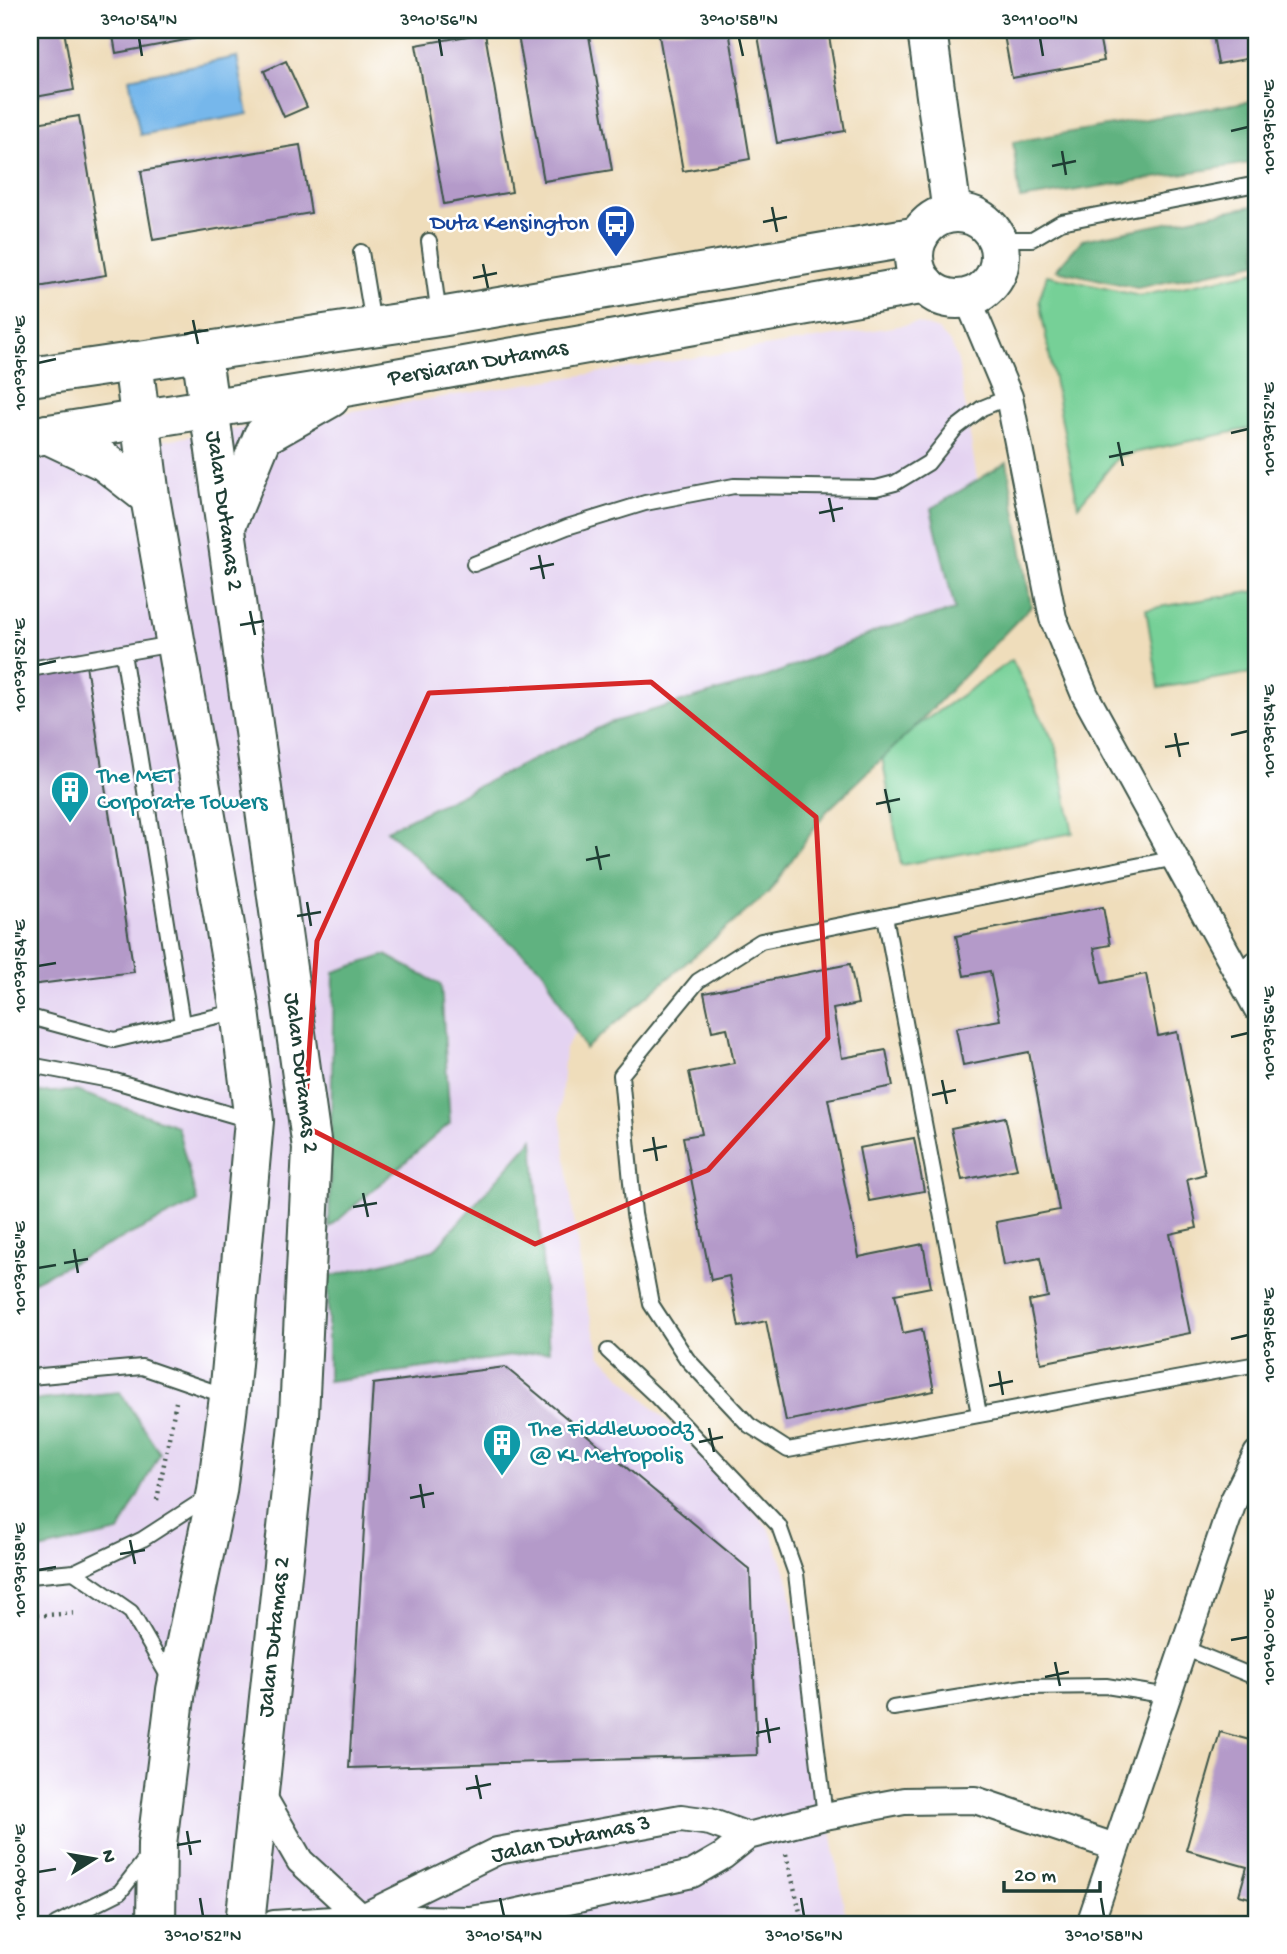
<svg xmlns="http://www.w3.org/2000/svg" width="1287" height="1954" font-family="'Gochi Hand',sans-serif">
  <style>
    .built { fill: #e4d3f1 }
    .green { fill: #76d097; stroke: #4a8666; stroke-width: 2 }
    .forest { fill: #60b280; stroke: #40785a; stroke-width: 2 }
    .water { fill: #76b7eb; stroke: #4a7a90; stroke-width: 2 }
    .building { fill: #b49ac9 }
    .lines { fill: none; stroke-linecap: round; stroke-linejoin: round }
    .lane-casing { stroke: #3e5548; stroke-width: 18 }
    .street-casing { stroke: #3e5548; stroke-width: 30 }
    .secondary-casing { stroke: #3e5548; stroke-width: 42 }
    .path { stroke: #3e5548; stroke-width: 4.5; stroke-dasharray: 2 5; stroke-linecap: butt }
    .lane { stroke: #fff; stroke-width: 14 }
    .street { stroke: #fff; stroke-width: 26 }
    .secondary { stroke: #fff; stroke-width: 38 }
    .marked { fill: none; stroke: #d62828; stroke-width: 5; stroke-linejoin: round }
    .ticks { fill: none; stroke: #1f3d34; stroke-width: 2.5 }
    .labels { text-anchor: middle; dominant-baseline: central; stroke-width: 5; stroke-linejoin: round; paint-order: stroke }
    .transit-label { font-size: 23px; fill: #164399; stroke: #fff; text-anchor: end }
    .street-label { font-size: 23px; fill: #1f3d34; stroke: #fff }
    .culture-label { font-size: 23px; fill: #0d838f; stroke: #fff; text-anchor: start }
    .neatline { fill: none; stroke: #1f3d34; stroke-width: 2.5 }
    .ticks-label { font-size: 18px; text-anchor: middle; fill: #1f3d34 }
  </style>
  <rect width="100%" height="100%" fill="#fff"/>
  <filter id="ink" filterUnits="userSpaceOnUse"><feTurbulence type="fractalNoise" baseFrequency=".0143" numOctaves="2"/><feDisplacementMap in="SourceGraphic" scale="14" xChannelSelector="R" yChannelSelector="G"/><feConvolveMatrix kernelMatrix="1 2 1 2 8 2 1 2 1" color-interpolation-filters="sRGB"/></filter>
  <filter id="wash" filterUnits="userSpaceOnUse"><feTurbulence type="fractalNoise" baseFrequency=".00686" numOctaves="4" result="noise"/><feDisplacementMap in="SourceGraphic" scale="28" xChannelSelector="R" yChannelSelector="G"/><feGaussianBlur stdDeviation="1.57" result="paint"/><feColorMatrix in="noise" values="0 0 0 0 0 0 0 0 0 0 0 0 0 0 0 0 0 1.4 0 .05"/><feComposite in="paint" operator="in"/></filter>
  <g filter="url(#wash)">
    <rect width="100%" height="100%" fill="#efddbb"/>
    <polygon class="built" points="918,323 938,330 951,344 958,361 993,578 991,640 948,694 597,999 565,1048 560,1114 583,1288 600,1355 738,1492 770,1530 788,1578 847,1924 30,1924 30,461"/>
    <g class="green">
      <polygon points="1257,271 1257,427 1119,456 1078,506 1039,300 1047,275 1140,296"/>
      <polygon points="1257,591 1257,672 1159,688 1146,609"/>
      <polygon points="1012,660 1056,746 1073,833 901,865 881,751"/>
    </g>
    <g class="forest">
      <polygon points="1257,100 1257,162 1020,199 1013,142"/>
      <polygon points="1257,205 1257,263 1137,288 1056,270 1082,240"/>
      <polygon points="1007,462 1031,606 908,734 826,812 768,893 585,1049 543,970 485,921 387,830 609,723 767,677 882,629 955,610 931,509"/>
      <polygon points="386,955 441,985 450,1123 329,1228 334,972"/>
      <polygon points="76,1091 177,1126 197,1202 30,1283 30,1093"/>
      <polygon points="533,1139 549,1351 328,1381 328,1277 434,1250"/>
      <polygon points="120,1392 160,1453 119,1532 30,1552 30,1401"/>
    </g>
    <polygon class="water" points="237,57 248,114 140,135 129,78"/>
    <g id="blocks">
      <g class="building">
        <polygon points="30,30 64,30 74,90 30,98"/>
        <polygon points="112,30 234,30 234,31 116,53"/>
        <polygon points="517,30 588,30 612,170 544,181"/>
        <polygon points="658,30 729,30 750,159 683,171"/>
        <polygon points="757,30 828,30 845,131 777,143"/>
        <polygon points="1003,30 1098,30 1104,61 1012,78"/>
        <polygon points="1212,30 1257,30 1257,57 1218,64"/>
        <polygon points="485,33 512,192 444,204 416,45"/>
        <polygon points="286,61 307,107 284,117 264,71"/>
        <polygon points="79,116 106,275 38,287 30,236 30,124"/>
        <polygon points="300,145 311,213 153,240 141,171"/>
        <polygon points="86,665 134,972 30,985 30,676"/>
        <polygon points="1103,907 1110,945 1094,948 1102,983 1146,974 1158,1036 1177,1032 1205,1174 1187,1179 1197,1228 1170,1234 1190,1333 1041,1363 1029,1301 1048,1297 1040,1258 1004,1265 996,1222 1059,1210 1029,1052 963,1065 956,1028 1000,1020 990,971 964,976 956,936"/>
        <polygon points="850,964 858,1004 833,1009 842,1058 886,1050 893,1086 828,1099 859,1257 923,1244 931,1287 895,1294 903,1333 922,1329 934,1391 786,1421 766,1321 739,1327 729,1276 711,1280 683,1137 702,1134 689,1072 734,1063 727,1028 712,1031 704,993"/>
        <polygon points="1005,1117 1017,1169 962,1180 951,1128"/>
        <polygon points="914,1138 924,1191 869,1201 859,1148"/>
        <polygon points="505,1367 750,1570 757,1755 349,1768 373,1384"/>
        <polygon points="1220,1732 1257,1742 1257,1900 1239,1895 1247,1867 1186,1850"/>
      </g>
    </g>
  </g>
  <g filter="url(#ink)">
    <use href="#blocks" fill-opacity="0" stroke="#3e5548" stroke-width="2"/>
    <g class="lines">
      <g class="lane-casing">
        <g id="lane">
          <polyline points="997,239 1032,239 1061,222 1257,184"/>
          <polyline points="429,241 439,316"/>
          <polyline points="361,252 373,324"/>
          <polyline points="474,564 567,527 645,503 734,486 876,488 895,483 928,463 956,428 982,408 1009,397"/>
          <polyline points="123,653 182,1023"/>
          <polyline points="30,669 173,644"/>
          <polyline points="1176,858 761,941 698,981 621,1075 634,1214 651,1304 687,1359 749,1425 788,1450 1257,1364"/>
          <polyline points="885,916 979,1414"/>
          <polyline points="1237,970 1257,957"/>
          <polyline points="30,1017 114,1040 239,1011"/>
          <polyline points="30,1065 115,1081 253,1121"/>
          <polyline points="608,1351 657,1397 779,1526 796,1574 825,1816"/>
          <polyline points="30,1377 142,1367 226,1396"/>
          <polyline points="74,1572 131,1612 171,1681"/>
          <polyline points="30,1576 74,1572 143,1539 211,1495"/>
          <polyline points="1184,1648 1257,1678"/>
          <polyline points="893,1708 1024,1687 1106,1686 1169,1696"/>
          <polyline points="56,1924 120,1892 148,1856"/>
        </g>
      </g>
      <g class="street-casing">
        <g id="street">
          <polyline points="967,297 1009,397 1053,618 1085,695 1257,1008"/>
          <polyline points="259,1790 300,1861 362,1918"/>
          <polyline points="367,1915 497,1851 681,1818 710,1822 748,1836"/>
          <polyline points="274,1924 362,1918 469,1920 509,1914 692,1874 723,1856 748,1836 825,1816 904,1801 975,1800 1115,1847"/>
          <polyline points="1090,1924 1233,1502 1257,1454"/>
        </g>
      </g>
      <g class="secondary-casing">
        <g id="secondary">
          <polyline points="927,30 952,213"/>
          <circle cx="957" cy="256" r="43"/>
          <polyline points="201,350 312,1148 299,1415 245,1924"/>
          <polyline points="133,361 150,497 240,1011 254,1121 229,1397 217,1491 176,1690 157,1844 156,1924"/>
          <polyline points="30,377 440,317 919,236"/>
          <polyline points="47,434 104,461 150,497"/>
          <polyline points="30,437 351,386 925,284"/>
          <polyline points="226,526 263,436 330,398"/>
        </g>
      </g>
      <g class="path">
        <polyline points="157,1500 176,1402"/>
        <polyline points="30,1616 78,1613"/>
        <polyline points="786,1854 803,1924"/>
      </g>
      <use href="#lane" class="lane"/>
      <use href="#street" class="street"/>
      <use href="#secondary" class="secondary"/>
    </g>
  </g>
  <path class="marked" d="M651,682L816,817L828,1038L708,1170L535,1244L304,1126L317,941L429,693Z"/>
  <path class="ticks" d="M139,38L142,56M439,38L442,56M739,38L743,56M1040,38L1043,56M1231,131L1248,127M1062,151L1066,175M1052,166L1076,161M772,207L777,232M763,222L787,217M483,264L488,288M473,278L497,273M193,320L198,344M184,334L208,330M38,363L56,359M1231,433L1248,429M1118,442L1123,466M1109,457L1133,452M829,498L834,522M819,513L843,508M539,555L544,579M530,569L554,564M250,611L255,635M240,625L264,621M38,665L56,661M1175,733L1180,757M1231,735L1248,731M1165,747L1189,743M885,789L890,813M876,804L900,799M596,846L601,870M586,860L610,855M307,902L311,926M297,916L321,912M38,966L56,963M1231,1037L1248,1033M942,1080L947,1104M932,1095L956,1090M653,1137L657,1161M643,1151L667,1146M363,1193L368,1217M353,1207L377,1203M74,1249L78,1273M64,1263L88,1259M38,1268L56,1265M1231,1339L1248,1335M999,1371L1003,1395M989,1386L1013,1381M709,1428L714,1452M699,1442L723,1437M420,1484L424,1508M410,1498L434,1493M130,1540L135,1564M120,1554L145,1550M38,1570L56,1567M1231,1640L1248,1637M1055,1662L1060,1686M1045,1677L1069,1672M766,1718L770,1743M756,1733L780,1728M476,1775L481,1799M466,1789L491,1784M187,1831L191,1855M177,1845L201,1841M38,1872L56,1869M200,1898L203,1916M500,1898L504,1916M801,1898L804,1916M1101,1898L1104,1916"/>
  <defs>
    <g id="bus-pin" transform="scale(2.0125)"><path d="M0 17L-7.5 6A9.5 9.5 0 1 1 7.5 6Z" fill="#1a4fb4" stroke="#fff"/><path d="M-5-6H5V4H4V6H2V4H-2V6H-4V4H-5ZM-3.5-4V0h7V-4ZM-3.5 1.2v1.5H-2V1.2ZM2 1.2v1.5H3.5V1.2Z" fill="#fff"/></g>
    <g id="building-pin" transform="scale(2.0125)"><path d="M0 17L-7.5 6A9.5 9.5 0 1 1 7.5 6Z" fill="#0f9aa8" stroke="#fff"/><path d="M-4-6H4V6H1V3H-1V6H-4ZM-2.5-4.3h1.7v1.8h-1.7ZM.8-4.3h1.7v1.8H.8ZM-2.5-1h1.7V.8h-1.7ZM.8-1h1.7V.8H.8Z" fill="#fff"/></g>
  </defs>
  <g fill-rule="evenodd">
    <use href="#bus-pin" x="616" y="224"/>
    <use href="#building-pin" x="70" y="790"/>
    <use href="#building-pin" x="502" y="1443"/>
  </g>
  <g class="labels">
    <g class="transit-label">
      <text x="589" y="224">Duta Kensington</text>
    </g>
    <g class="street-label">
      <text transform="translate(478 364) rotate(-10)">Persiaran Dutamas</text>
      <text transform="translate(223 511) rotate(82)">Jalan Dutamas 2</text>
      <text transform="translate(300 1073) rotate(83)">Jalan Dutamas 2</text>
      <text transform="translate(275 1637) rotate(-84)">Jalan Dutamas 2</text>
      <text transform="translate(571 1840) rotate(-12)">Jalan Dutamas 3</text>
    </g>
    <g class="culture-label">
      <text x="97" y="777">The MET<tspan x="97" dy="26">Corporate Towers</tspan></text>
      <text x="529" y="1430">The Fiddlewoodz<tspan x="529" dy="26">@ KL Metropolis</tspan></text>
    </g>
  </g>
  <rect width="1287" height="1954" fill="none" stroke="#fff" stroke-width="77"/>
  <g transform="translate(94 1859) rotate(79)" stroke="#ffffff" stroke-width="5" paint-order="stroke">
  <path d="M0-5L12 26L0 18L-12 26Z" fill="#1f3d34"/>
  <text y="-10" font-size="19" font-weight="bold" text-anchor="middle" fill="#1f3d34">N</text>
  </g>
  <path d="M1004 1881v10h96v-10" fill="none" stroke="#1f3d34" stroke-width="3.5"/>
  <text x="1014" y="1881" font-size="21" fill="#1f3d34" stroke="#ffffff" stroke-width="5" paint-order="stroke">20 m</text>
  <rect x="38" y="38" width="1210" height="1878" class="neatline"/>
  <g class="ticks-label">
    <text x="139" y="25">3°10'54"N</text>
    <text x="439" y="25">3°10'56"N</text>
    <text x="739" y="25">3°10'58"N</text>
    <text x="1040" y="25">3°11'00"N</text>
    <text transform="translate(1268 127) rotate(-90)" y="6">101°39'50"E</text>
    <text transform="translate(19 363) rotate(-90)" y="6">101°39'50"E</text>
    <text transform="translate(1268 429) rotate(-90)" y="6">101°39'52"E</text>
    <text transform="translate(19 665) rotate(-90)" y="6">101°39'52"E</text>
    <text transform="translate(1268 731) rotate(-90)" y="6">101°39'54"E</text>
    <text transform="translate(19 966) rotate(-90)" y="6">101°39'54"E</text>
    <text transform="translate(1268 1033) rotate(-90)" y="6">101°39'56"E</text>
    <text transform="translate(19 1268) rotate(-90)" y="6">101°39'56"E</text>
    <text transform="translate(1268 1335) rotate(-90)" y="6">101°39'58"E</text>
    <text transform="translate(19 1570) rotate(-90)" y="6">101°39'58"E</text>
    <text transform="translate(1268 1637) rotate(-90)" y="6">101°40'00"E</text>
    <text transform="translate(19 1872) rotate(-90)" y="6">101°40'00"E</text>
    <text x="203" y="1941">3°10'52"N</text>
    <text x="504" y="1941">3°10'54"N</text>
    <text x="804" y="1941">3°10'56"N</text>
    <text x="1104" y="1941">3°10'58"N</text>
  </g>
</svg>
